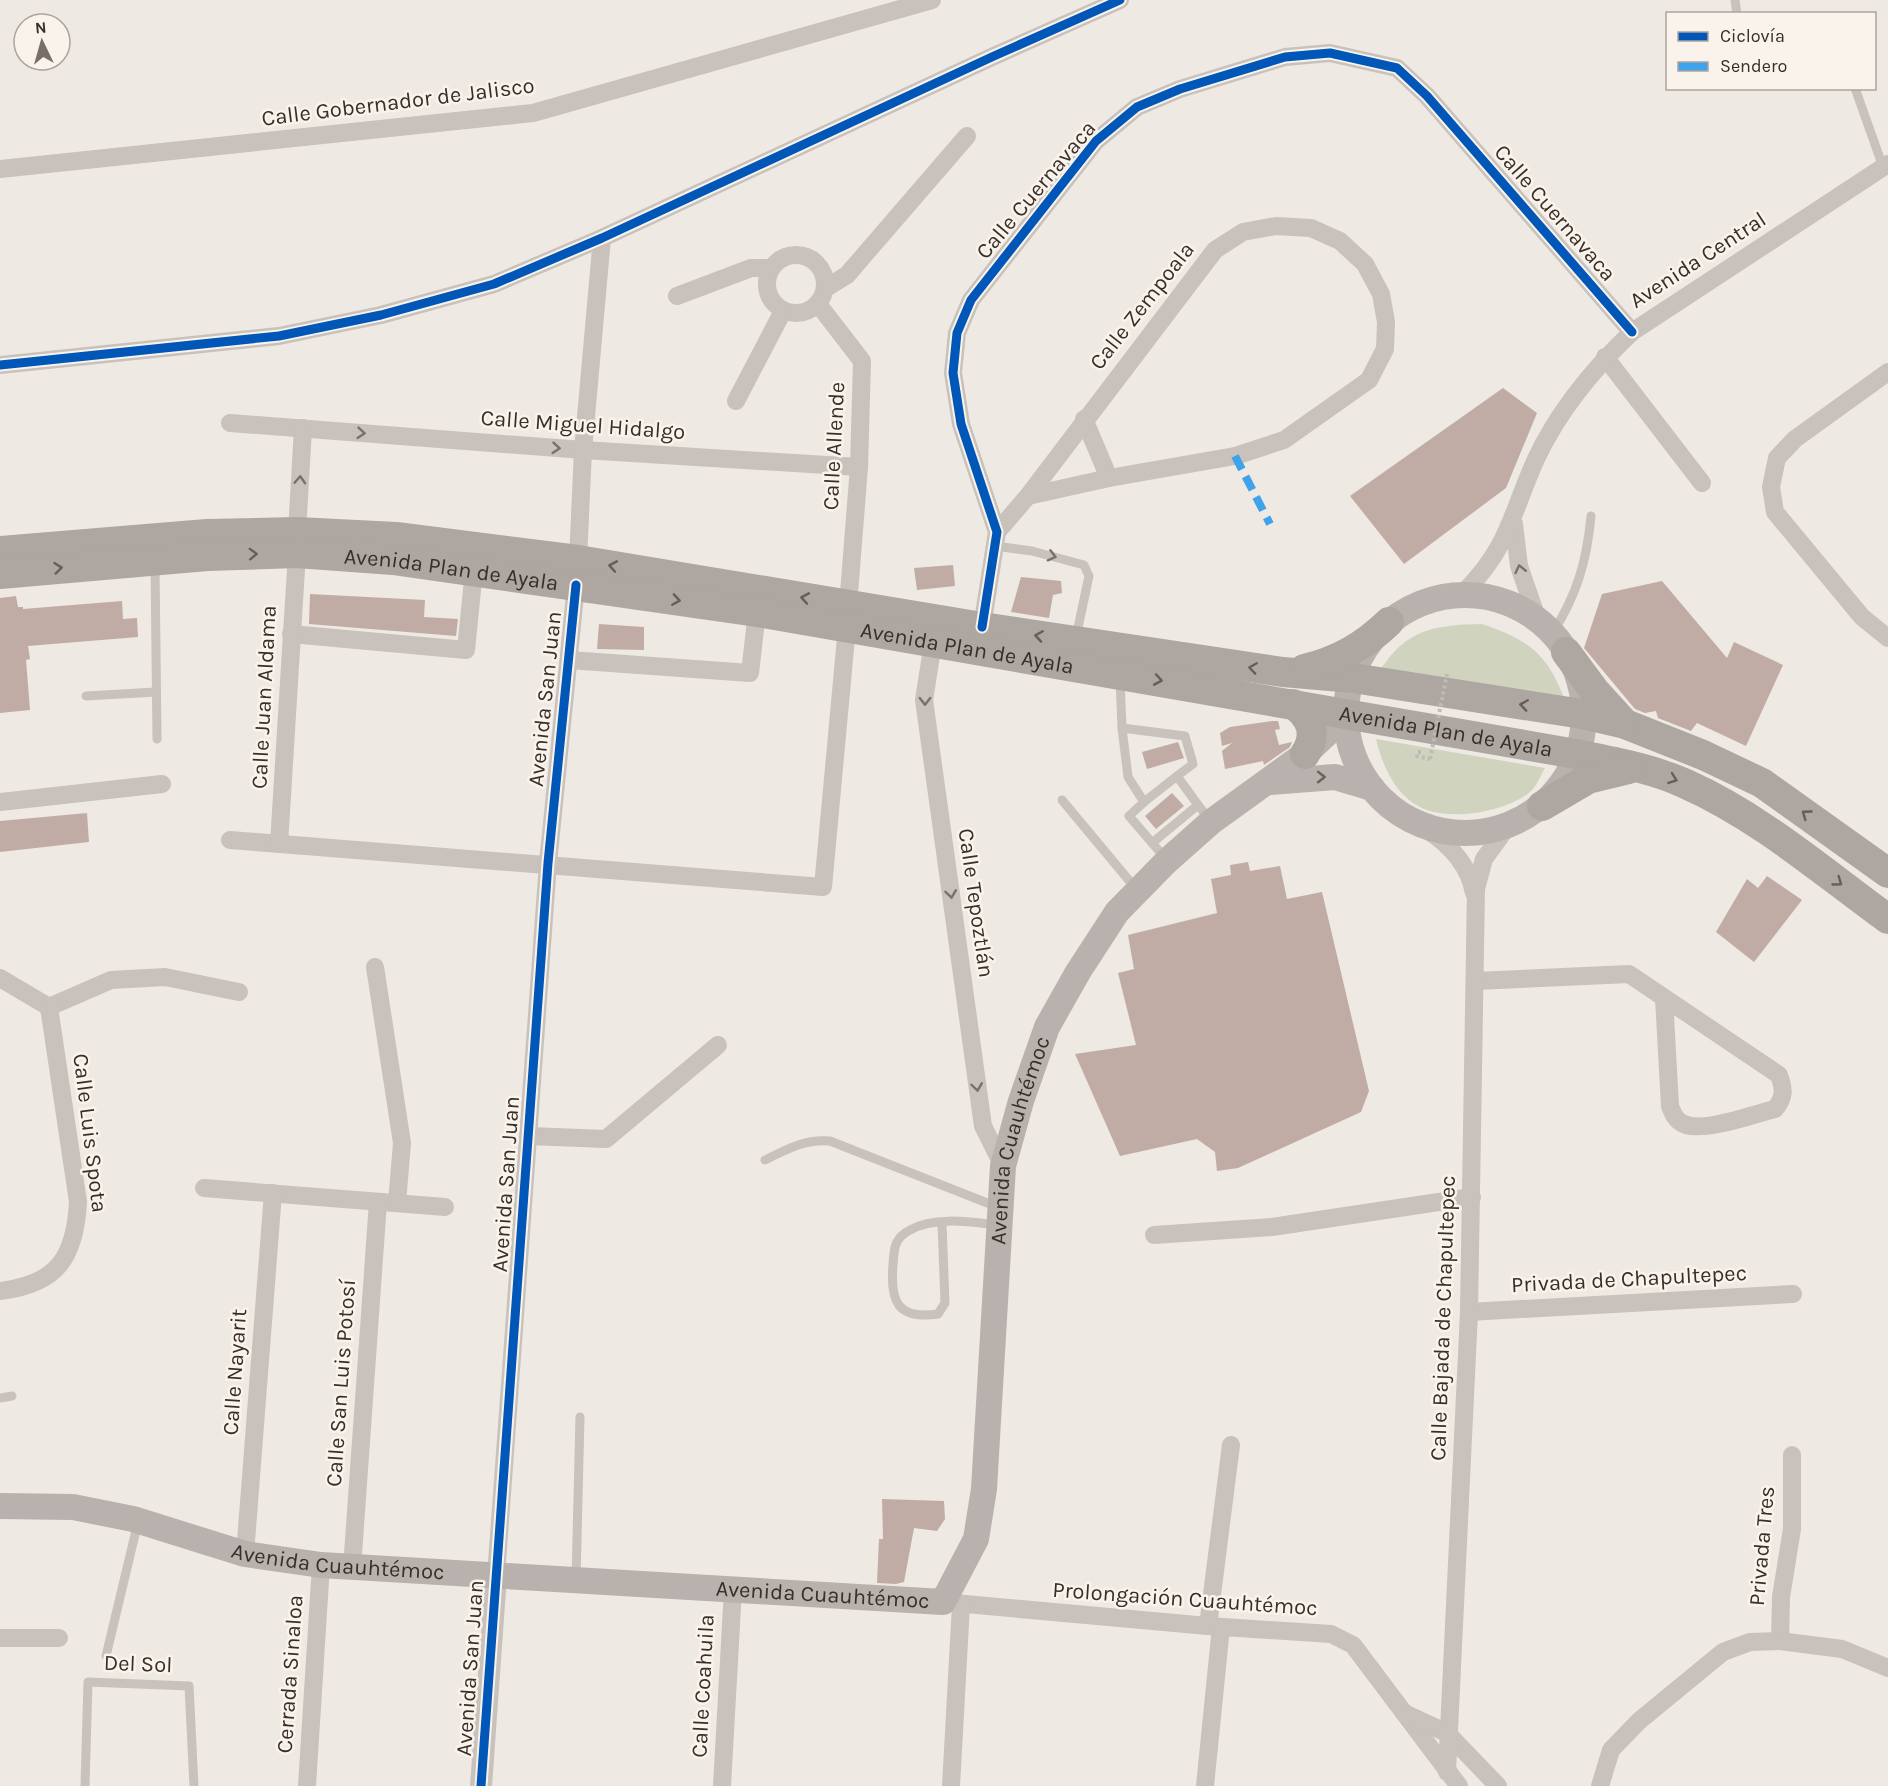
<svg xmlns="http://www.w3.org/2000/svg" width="1888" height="1786" font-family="Karla,sans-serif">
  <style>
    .green { fill: #d0d4be }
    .building { fill: #c1aca5 }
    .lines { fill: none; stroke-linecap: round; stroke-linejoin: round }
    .path { stroke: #c0b9b5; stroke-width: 4; stroke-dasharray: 3 3; stroke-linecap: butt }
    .service { stroke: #c8c1bc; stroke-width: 9 }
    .minor { stroke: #c8c1bc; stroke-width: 18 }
    .tertiary { stroke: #c8c1bc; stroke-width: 22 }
    .secondary { stroke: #b8b1ad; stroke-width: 26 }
    .primary { stroke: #ada6a1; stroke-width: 30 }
    .path-bridge { stroke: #c0b9b5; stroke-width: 4; stroke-dasharray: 3 3; stroke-linecap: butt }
    .quiet { stroke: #3fa3eb; stroke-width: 8; stroke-dasharray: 15 8; stroke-linecap: butt }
    .cycleway-casing { stroke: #faf3eb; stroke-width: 13 }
    .cycleway { stroke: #0057b8; stroke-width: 9 }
    .oneway { stroke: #79706c }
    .oneway2 { stroke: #675e5a }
    .oneway3 { stroke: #6b625e }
    .labels { text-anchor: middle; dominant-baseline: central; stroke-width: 5; stroke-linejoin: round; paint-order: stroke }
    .street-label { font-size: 22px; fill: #382e2a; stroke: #faf3eb }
  </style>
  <rect width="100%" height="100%" fill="#eee9e3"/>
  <g class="green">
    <path d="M1482,624C1529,640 1548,654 1565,701L1379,672C1405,629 1435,625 1482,624Z"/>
    <path d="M1376,739L1545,768C1541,775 1536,787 1530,792C1505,812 1449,822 1420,807C1394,794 1382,764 1376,739Z"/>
  </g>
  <g class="building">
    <polygon points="1503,388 1537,413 1506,488 1404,564 1350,496"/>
    <polygon points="953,565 955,586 917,590 914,568"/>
    <polygon points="1021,577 1061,581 1062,593 1053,595 1049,618 1011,612"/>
    <polygon points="1662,581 1727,658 1734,642 1783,665 1746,746 1697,723 1691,731 1658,718 1656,711 1645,713 1635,709 1584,648 1602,594"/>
    <polygon points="310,594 425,600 424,617 458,619 456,636 309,624"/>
    <polygon points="16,596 18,607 23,607 23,609 122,601 123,619 137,618 138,637 28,646 30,659 26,660 30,710 0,713 0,598"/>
    <polygon points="599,624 644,627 644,650 597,649"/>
    <polygon points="1272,721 1278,721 1280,729 1275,730 1279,745 1292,742 1290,747 1264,765 1263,761 1225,769 1222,751 1232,743 1222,746 1220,733 1230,727"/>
    <polygon points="1178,742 1184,758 1147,769 1142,752"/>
    <polygon points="1172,793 1184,806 1156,829 1145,816"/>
    <polygon points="87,813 89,842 0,852 0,821"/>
    <polygon points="1248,862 1250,871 1280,866 1287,899 1322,892 1369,1091 1361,1112 1238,1168 1217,1171 1215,1152 1197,1139 1120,1156 1075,1054 1136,1045 1118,973 1134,969 1128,935 1217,913 1211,879 1231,875 1230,865"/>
    <polygon points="1767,876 1802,900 1754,962 1716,932 1747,879 1758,888"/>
    <polygon points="882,1499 944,1501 945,1519 937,1531 914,1528 904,1582 896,1584 877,1583 879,1539 883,1539"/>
  </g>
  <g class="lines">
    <polyline class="path" points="1421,752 1418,752 1417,756 1430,759"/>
    <g class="service">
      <polyline points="1735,0 1737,14"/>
      <polyline points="1855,88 1883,167"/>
      <polyline points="995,546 1032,551 1084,565 1089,576 1076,637"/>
      <polyline points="155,565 157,739"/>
      <path d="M1553,632C1577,595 1587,560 1591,516"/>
      <polyline points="1120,679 1122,728 1185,736 1193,764 1177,776"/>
      <polyline points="86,696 156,692"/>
      <polyline points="1122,728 1128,777 1144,802 1129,816 1166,859"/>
      <polyline points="1062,800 1137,890"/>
      <polyline points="1144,802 1177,776 1198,805"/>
      <polyline points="1152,843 1198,805 1209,819"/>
      <path d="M765,1160C787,1149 805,1139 830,1141L1000,1208"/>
      <path d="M942,1223L945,1303L938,1314C897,1320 890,1301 893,1265C894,1249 894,1238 910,1230C934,1216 971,1222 997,1225"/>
      <polyline points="0,1398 12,1396"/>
      <polyline points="576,1580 580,1417"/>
      <polyline points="106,1656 138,1522"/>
      <polyline points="85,1786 88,1682 189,1686 194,1786"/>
    </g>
    <g class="minor">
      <polyline points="0,169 533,113 932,0"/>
      <circle cx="796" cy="284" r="29"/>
      <polyline points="826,288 847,275 967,136"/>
      <polyline points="677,296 751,268 771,268"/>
      <polyline points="818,304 862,361 859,467 848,606"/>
      <polyline points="1605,357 1702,483"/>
      <polyline points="0,365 279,336 381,315 494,284 602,238 994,56 1120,0"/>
      <polyline points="1888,372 1795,439 1777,458 1771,487 1775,512 1862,617 1888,638"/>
      <polyline points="736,401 783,311"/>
      <polyline points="1084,419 1109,478"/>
      <polyline points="230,423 583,450 859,467"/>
      <polyline points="1514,524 1519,566 1536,615"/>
      <polyline points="297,532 303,428"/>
      <polyline points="997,532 1028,496 1109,478 1235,456 1284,440 1369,380 1385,349 1386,322 1381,294 1365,264 1340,241 1311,228 1276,226 1243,232 1215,250 1028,496"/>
      <polyline points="578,560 583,450 602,238"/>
      <path d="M1465,591C1509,547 1512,512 1536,459C1559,410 1593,369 1632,332L1888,164"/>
      <polyline points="982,627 997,532 961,424 953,373 957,333 971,300 1096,141 1137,107 1180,89 1285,57 1330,53 1397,68 1427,96 1632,332"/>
      <polyline points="291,634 466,650 474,570"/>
      <polyline points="933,643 924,700 983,1126 1003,1166"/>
      <polyline points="569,660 750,673 757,612"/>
      <polyline points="0,802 162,784"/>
      <path d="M1427,830C1450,845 1469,865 1474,893"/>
      <polyline points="230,840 823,887 847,627"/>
      <polyline points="279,844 297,553"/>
      <polyline points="375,967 402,1143 397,1203"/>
      <polyline points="0,978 49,1007"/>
      <path d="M1476,981L1629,974L1779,1075C1784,1089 1785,1097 1775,1109C1754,1114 1703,1133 1684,1124C1676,1121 1673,1114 1670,1106L1664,998"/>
      <polyline points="49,1007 111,980 165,977 239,992"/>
      <polyline points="529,1136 606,1139 718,1045"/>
      <polyline points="204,1188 445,1207"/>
      <polyline points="1154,1235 1272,1227 1472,1197"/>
      <path d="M0,1291C58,1284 75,1257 78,1202L49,1007"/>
      <polyline points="1469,1312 1793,1294"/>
      <polyline points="245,1554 273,1193"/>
      <polyline points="352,1568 378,1202"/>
      <polyline points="496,1576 548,863 576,585"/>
      <polyline points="943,1602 1208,1626 1331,1634 1353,1645 1459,1786"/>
      <polyline points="1208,1626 1231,1445"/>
      <polyline points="0,1638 59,1638"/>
      <polyline points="1780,1641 1781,1597 1792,1529 1792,1455"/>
      <polyline points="1404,1713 1447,1733 1498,1786"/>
      <polyline points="1447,1772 1469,1312 1476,889 1484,859 1505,830"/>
      <polyline points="307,1786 321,1565"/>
      <polyline points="722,1786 733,1589"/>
      <polyline points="951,1786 961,1605"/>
      <polyline points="1205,1786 1221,1627"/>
      <polyline points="1600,1786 1611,1750 1639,1721 1723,1652 1750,1642 1780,1641 1842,1649 1888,1668"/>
    </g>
    <polyline class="tertiary" points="481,1786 496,1576"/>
    <g class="secondary">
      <circle cx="1465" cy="714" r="119"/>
      <polyline points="1270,782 1335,777 1372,788"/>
      <path id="s1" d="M0,1506L73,1507L133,1519L245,1554L321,1565L943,1602L976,1539L984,1489L1003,1166L1021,1101L1047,1027L1078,972L1117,912L1167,861L1211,822L1305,754L1348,714"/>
    </g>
    <g class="primary">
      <polyline points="0,551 207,534 297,532 396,537 578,560 982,627 1283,672 1353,678 1582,714 1625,724 1703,755 1762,783 1888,873"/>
      <path id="s2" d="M0,574L207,556L297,553L393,560L757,612L1576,754C1614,762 1651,768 1686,784C1760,817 1823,872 1888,919"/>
      <polyline points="1566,652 1594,690 1625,724"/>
      <path d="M1304,669C1338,661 1364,646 1389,622"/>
      <path d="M1293,704C1311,717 1318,734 1305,754"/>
      <polyline points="1542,806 1588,779 1629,769"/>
    </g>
    <polyline class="path-bridge" points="1430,759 1447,674"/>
    <polyline class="quiet" points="1235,456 1270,524"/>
    <g class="cycleway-casing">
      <g id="cycleway">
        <polyline points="0,365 279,336 381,315 494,284 602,238 994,56 1120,0"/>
        <polyline points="982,627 997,532 961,424 953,373 957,333 971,300 1096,141 1137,107 1180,89 1285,57 1330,53 1397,68 1427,96 1632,332"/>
        <polyline points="481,1786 548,863 576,585"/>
      </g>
    </g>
    <use href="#cycleway" class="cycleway"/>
  </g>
  <defs><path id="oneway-chevron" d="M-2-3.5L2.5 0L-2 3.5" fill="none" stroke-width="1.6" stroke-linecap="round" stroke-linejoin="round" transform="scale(1.5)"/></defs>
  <g class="oneway">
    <use href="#oneway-chevron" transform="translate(361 433) rotate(5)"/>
    <use href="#oneway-chevron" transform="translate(556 448) rotate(5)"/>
    <use href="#oneway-chevron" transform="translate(300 480) rotate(-87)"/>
    <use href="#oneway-chevron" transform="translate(1052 556) rotate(14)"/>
    <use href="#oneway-chevron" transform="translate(1520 569) rotate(-103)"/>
    <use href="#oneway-chevron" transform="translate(925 701) rotate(90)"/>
    <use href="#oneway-chevron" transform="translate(951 894) rotate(82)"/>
    <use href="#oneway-chevron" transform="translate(977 1087) rotate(82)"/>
  </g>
  <g class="oneway2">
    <use href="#oneway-chevron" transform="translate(253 554) rotate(-2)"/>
    <use href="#oneway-chevron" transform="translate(613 566) rotate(-170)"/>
    <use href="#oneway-chevron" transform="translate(58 568) rotate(-6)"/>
    <use href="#oneway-chevron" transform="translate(805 598) rotate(-170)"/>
    <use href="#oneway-chevron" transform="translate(676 600) rotate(9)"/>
    <use href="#oneway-chevron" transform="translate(1039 636) rotate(-171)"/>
    <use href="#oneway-chevron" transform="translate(1253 668) rotate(-172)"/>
    <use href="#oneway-chevron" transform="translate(1158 680) rotate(10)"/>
    <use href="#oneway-chevron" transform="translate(1524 705) rotate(-171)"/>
    <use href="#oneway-chevron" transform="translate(1673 779) rotate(20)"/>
    <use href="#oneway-chevron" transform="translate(1806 814) rotate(-144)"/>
    <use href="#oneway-chevron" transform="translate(1838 882) rotate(36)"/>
  </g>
  <use class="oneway3" href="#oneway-chevron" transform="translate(1321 777)"/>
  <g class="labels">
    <g class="street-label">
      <text transform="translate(398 102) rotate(-7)">Calle Gobernador de Jalisco</text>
      <text transform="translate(1036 190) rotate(-50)">Calle Cuernavaca</text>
      <text transform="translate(1555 213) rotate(49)">Calle Cuernavaca</text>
      <text transform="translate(1698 260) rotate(-33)">Avenida Central</text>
      <text transform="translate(1142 306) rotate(-52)">Calle Zempoala</text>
      <text transform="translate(583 425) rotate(4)">Calle Miguel Hidalgo</text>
      <text transform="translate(834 446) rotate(-87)">Calle Allende</text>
      <text stroke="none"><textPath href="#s2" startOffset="453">Avenida Plan de Ayala</textPath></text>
      <text stroke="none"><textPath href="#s2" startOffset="975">Avenida Plan de Ayala</textPath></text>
      <text transform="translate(264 697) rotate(-87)">Calle Juan Aldama</text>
      <text transform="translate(545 699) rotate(-84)">Avenida San Juan</text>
      <text stroke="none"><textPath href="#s2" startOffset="1461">Avenida Plan de Ayala</textPath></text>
      <text transform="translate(976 903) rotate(82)">Calle Tepoztlán</text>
      <text transform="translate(90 1133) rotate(83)">Calle Luis Spota</text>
      <text stroke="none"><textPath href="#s1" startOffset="1425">Avenida Cuauhtémoc</textPath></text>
      <text transform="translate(506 1184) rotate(-86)">Avenida San Juan</text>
      <text transform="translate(1629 1279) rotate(-3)">Privada de Chapultepec</text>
      <text transform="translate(1443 1318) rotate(-88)">Calle Bajada de Chapultepec</text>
      <text transform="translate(235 1372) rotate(-86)">Calle Nayarit</text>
      <text transform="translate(341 1383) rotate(-86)">Calle San Luis Potosí</text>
      <text transform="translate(1762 1546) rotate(-85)">Privada Tres</text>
      <text stroke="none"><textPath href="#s1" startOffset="345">Avenida Cuauhtémoc</textPath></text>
      <text stroke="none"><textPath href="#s1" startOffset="831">Avenida Cuauhtémoc</textPath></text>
      <text transform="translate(1185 1599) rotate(4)">Prolongación Cuauhtémoc</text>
      <text transform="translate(138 1664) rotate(2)">Del Sol</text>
      <text transform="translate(470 1668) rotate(-86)">Avenida San Juan</text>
      <text transform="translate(290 1674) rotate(-86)">Cerrada Sinaloa</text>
      <text transform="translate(703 1686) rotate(-87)">Calle Coahuila</text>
    </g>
  </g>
  <rect x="1666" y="12" width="210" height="78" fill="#faf3eb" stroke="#aca49e" stroke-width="1.5"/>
  <rect x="1678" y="32" width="30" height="9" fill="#0057b8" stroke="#aca49e" stroke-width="1.5"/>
  <text x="1720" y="42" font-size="18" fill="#382e2a">Ciclovía</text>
  <rect x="1678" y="62" width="30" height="9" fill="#3fa3eb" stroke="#aca49e" stroke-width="1.5"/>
  <text x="1720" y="72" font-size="18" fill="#382e2a">Sendero</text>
  <g transform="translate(42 42) rotate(355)"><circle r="28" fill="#faf3eb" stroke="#aca49e" stroke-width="1.5"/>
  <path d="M0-4.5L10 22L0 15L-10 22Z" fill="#786f6b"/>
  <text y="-9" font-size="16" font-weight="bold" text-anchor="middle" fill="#382e2a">N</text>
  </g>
</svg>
